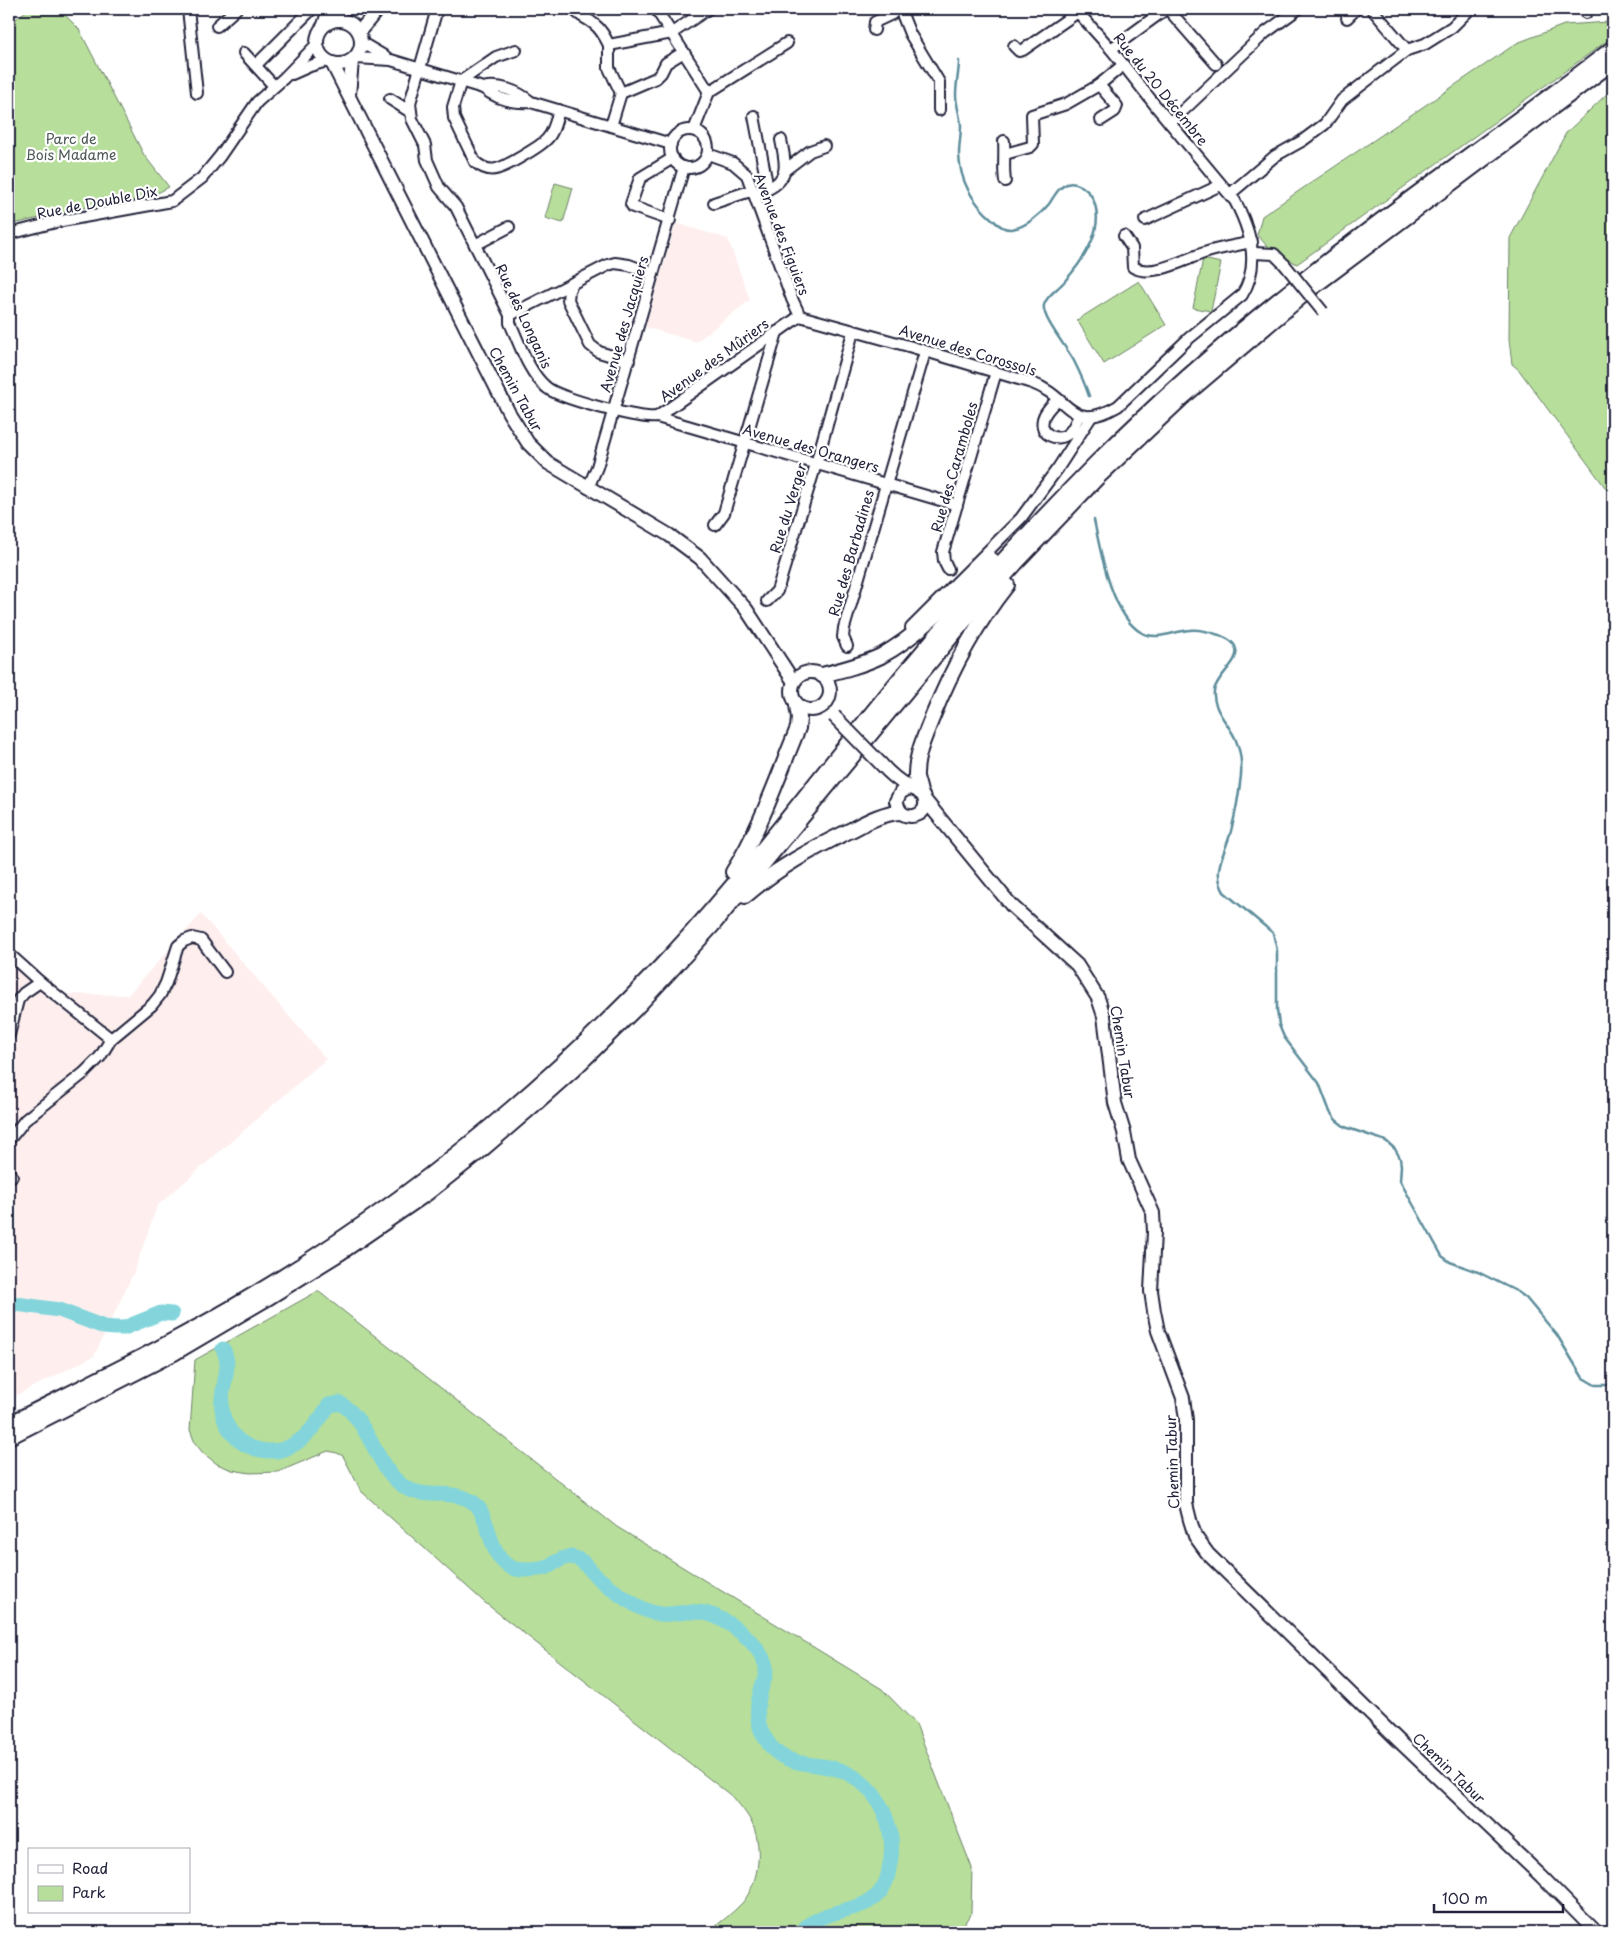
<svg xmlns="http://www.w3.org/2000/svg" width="1622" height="1941" font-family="'Playpen Sans',sans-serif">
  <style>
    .built { fill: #feefee }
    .green { fill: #b7de9a; stroke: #6c806a }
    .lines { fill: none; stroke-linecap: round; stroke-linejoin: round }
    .stream { stroke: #5d8d9b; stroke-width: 2.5 }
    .river { stroke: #84d5db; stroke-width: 15 }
    .minor-casing { stroke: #22223b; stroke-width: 14 }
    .major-casing { stroke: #22223b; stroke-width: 16 }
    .highway-casing { stroke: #22223b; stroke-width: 18 }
    .minor { stroke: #fff; stroke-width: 10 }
    .major { stroke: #fff; stroke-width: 12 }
    .highway { stroke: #fff; stroke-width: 14 }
    .minor-bridge-casing { stroke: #22223b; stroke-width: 14; stroke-linecap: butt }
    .major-bridge-casing { stroke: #22223b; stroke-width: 16; stroke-linecap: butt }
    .minor-bridge { stroke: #fff; stroke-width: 10 }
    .major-bridge { stroke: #fff; stroke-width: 12 }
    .labels { text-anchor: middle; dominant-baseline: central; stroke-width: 4.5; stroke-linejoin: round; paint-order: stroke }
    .street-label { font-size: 14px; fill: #22223b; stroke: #fff }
    .park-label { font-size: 14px; fill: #4f5a58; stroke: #fff }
  </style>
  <rect width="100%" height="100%" fill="#fff"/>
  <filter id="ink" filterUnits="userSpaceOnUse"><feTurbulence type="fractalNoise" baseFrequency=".02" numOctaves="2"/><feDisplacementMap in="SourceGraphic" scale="10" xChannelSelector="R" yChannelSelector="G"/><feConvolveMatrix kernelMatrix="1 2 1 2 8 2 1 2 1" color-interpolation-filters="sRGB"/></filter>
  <g filter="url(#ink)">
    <g class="built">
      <polygon points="676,223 728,239 750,300 696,342 645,327"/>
      <polygon points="201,914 326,1059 157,1206 134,1272 94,1356 9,1399 9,955 58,995 67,994 128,995"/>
    </g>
    <g class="green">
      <polygon points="28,9 59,9 79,29 144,155 169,187 148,198 91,206 9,225 9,25"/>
      <polygon points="1613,19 1613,46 1607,41 1297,264 1268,247 1257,235 1262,216 1517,43 1564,25 1609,22"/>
      <polygon points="1613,88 1613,498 1519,370 1512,364 1509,340 1510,238 1566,133"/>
      <polygon points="555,183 573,188 563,223 545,218"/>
      <polygon points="1203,259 1221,263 1211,311 1193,308"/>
      <polygon points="1139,281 1166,325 1104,364 1077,320"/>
      <path d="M318,1291L617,1527L882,1689L916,1724L972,1868L971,1913L959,1932H707C720,1923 733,1913 743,1902C758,1883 762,1854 755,1831C751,1818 742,1808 734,1798L484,1602L361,1491L343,1456L337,1453L328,1451L278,1472L250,1473L232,1470L217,1464L203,1453L195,1443L190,1430L195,1360Z"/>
    </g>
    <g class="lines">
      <g class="stream">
        <path d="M959,61C959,72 956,83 956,95C956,105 960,115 961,125C961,135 959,145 959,155C960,182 973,203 993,220C998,225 1004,230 1012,229C1026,227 1041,214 1049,204C1054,197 1058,187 1067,184C1077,181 1087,189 1092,197C1107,227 1083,261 1064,282C1058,289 1046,296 1044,305C1041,317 1068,349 1074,361C1080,373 1085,384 1089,396"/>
        <path d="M1094,520C1100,550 1112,617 1142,633C1157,641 1174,631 1190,630C1200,629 1210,632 1219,635C1226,638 1234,641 1236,649C1240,662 1216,676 1214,691C1212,709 1228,723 1235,738C1240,749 1242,762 1241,775C1239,794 1236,812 1231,831C1226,852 1211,870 1224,892L1273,933L1277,950V1010L1279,1025L1284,1037L1319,1083L1330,1112L1336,1120L1345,1127L1386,1141L1395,1149L1400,1158L1401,1166L1400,1181L1442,1256L1450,1262L1478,1272L1518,1292L1526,1298L1557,1335L1583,1378L1595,1385H1613"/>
      </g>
      <g class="river">
        <polyline points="9,1303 59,1310 104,1327 115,1328 124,1328 161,1313 172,1314"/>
        <path d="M223,1349C237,1374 207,1401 232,1433C241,1445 253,1450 268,1451C297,1453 316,1426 329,1405L340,1403C372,1423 374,1468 406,1488C428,1501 460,1486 478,1507C492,1524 488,1557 512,1568C520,1571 536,1570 545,1568C555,1564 564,1554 575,1558C584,1560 590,1570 596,1576C610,1588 627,1601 643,1609C665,1620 679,1610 699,1612C719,1614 742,1631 755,1646C759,1652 765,1659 766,1667C767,1675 763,1682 761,1690C754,1714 757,1732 775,1751C794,1769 824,1761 847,1773C882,1790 898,1833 889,1869C888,1877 885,1885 881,1891C862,1915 828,1906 805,1928V1932"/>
      </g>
      <g class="minor-casing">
        <g id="minor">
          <polyline points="188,9 197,93"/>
          <polyline points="336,9 343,20"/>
          <path d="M437,9L410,103L412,119L425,145L427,160L439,187L456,207L510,315V323C520,344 528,372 546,387C557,398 641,420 657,417L800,316"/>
          <path d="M574,9C580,17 587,18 594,24C601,29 605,37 609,45L672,33L708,9"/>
          <polyline points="656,9 709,92"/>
          <polyline points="900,9 910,34 939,82 939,110"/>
          <polyline points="1168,9 1216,64"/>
          <polyline points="1372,9 1407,50"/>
          <polyline points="1585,9 1586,13"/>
          <polyline points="1347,18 1356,9"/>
          <polyline points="217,26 236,9"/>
          <polyline points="322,28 328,9"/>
          <polyline points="874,30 875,22 892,14 893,9"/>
          <polyline points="362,43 386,57"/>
          <polyline points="609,45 609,68 621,93"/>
          <polyline points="1014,46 1019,51 1023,50 1078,12"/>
          <polyline points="1111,49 1166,9"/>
          <path d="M516,50L496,57L461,81L453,107L454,118L475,162C481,167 488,171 496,169C504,168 541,146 547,139C554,132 556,120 559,110"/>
          <polyline points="244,53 274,86"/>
          <path d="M355,58L391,60L483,88C496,99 514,103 531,102L671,144"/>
          <polyline points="256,65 312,9"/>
          <polyline points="292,74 310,66 327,61"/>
          <polyline points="1099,85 1117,106 1115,111 1101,120"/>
          <path d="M483,88C499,84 518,91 531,102"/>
          <polyline points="390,99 409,111"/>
          <polyline points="754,116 768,189 755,195"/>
          <polyline points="1170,123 1265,33 1298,9"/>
          <polyline points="611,126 621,93 656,78 661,73 666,63 684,52"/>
          <polyline points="694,130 709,92 787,43"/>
          <circle cx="689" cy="149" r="19"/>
          <path d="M1004,141C1005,155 1003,167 1005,181"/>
          <polyline points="708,154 733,163 747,175 792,299 800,316"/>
          <polyline points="1005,154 1030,147 1033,144 1032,115 1066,104 1099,85 1123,65"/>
          <polyline points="785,170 810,151 824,146"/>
          <path d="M768,189C791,178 785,161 781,140"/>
          <polyline points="1230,194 1275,156 1302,141 1325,124 1342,100 1373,76 1407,50 1425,44 1452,27 1470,9"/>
          <polyline points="714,203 753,190"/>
          <polyline points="670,220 633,207 631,204 640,178 673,158"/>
          <polyline points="1145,220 1221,185"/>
          <polyline points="9,234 56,222 172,201 202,178 220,156 257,102 284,78 316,45"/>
          <path d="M1124,236L1132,248L1133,267C1151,278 1184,260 1201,254C1217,248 1235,246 1252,242"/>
          <polyline points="475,245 509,227"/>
          <polyline points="1254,253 1274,254 1285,265"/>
          <polyline points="510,315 573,283"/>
          <path d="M800,316L912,347L1032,383C1071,397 1070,434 1118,406L1188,339L1242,295C1261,265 1251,231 1235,201L1155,105L1111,49L1075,9"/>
          <polyline points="629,361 599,352 590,345 568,300 569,290 573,283 608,265 615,263 629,265 653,274"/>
          <path d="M1057,400C1052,405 1045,411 1043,419C1039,435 1058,443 1069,433C1074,428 1076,421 1079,416"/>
          <polyline points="657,417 957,505"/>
          <polyline points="588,488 597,467 684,167"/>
          <polyline points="715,525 724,513 777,332"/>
          <polyline points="948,569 944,561 943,552 996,372"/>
          <polyline points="767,601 777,591 816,464 853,332"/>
          <polyline points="911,628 1021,518 1058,468 1091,417"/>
          <polyline points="847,646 843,637 844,628 925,352"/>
          <polyline points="9,954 40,982 111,1039"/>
          <polyline points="9,1035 18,1000 24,993 40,982"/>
          <polyline points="9,1140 25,1120 84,1073 100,1057 111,1039 152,1005 160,995 166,983 178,946 184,941 192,938 201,940 225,972"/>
          <polyline points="9,1173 12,1176"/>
        </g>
      </g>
      <g class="major-casing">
        <g id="major">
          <circle cx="339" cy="42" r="22"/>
          <polyline points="359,32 378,9"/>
          <polyline points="332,63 509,413 528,443 548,463 669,535 700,558 746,609 794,682"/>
          <polyline points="349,95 352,61"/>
          <circle cx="811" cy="691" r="19"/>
          <path d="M881,764C889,773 898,781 909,787C915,790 921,790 924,798C930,814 911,821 900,812L896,801L901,792L910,788"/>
          <polyline points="925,800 1011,905 1077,965 1098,998 1104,1016 1115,1103 1124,1132 1129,1160 1153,1213 1154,1232 1151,1291 1154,1311 1158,1331 1183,1398 1186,1420 1186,1504 1190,1520 1195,1536 1208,1554 1398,1740 1541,1876 1596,1932"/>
        </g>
      </g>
      <g class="highway-casing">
        <g id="highway">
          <path d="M822,675C842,670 862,665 881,656C924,632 957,594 992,560"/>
          <path d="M920,792C919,787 917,781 916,777C915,757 925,736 932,718C951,671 975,625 1007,585"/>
          <path d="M733,872C761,828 778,776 798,728L799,718L797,705"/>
          <path d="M745,896C777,868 812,849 849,831C865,823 882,813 900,812"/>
          <path d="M9,1424C92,1382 176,1342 255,1294C405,1204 542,1092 662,965C750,872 826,767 908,669C968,597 1031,529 1096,463C1161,398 1232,336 1305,279C1405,199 1512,127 1613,48"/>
          <polyline points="9,1437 174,1353 264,1300 341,1252 427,1193 479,1152 529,1109 575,1068 636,1008 711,927 970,614 1016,563 1097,478 1182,398 1309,290 1613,62"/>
        </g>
      </g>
      <use href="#minor" class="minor"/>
      <use href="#major" class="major"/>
      <use href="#highway" class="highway"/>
      <g class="minor-bridge-casing">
        <polyline id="minor-bridge" points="1285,265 1323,312"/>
      </g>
      <g class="major-bridge-casing">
        <polyline id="major-bridge" points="834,716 881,764"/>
      </g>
      <use href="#minor-bridge" class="minor-bridge"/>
      <use href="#major-bridge" class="major-bridge"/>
    </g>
  </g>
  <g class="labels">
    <g class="street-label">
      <text transform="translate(1161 89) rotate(51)">Rue du 20 Décembre</text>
      <text transform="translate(97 202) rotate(-11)">Rue de Double Dix</text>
      <text transform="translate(782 234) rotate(69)">Avenue des Figuiers</text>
      <text transform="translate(524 316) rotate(65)">Rue des Longanis</text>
      <text transform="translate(624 324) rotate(-74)">Avenue des Jacquiers</text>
      <text transform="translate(968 350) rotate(17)">Avenue des Corossols</text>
      <text transform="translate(714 360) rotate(-36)">Avenue des Mûriers</text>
      <text transform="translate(516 389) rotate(61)">Chemin Tabur</text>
      <text transform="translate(811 448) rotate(16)">Avenue des Orangers</text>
      <text transform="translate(954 467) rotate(-74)">Rue des Caramboles</text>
      <text transform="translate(788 508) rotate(-73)">Rue du Verger</text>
      <text transform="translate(851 553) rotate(-74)">Rue des Barbadines</text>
      <text transform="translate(1123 1052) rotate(81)">Chemin Tabur</text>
      <text transform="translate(1172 1462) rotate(-92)">Chemin Tabur</text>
      <text transform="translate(1449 1768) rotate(44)">Chemin Tabur</text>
    </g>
    <g class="park-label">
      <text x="71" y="138">Parc de<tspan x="71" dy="16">Bois Madame</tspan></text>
    </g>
  </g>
  <rect width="1622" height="1941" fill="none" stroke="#fff" stroke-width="30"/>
  <rect x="15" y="15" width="1592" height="1911" fill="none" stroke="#22223b" stroke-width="2" filter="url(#ink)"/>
  <rect x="28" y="1848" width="162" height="65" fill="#ffffff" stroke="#a7a7b1"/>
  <rect x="38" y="1865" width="25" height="8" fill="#ffffff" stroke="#a7a7b1"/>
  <text x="72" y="1874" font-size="15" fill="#22223b">Road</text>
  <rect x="38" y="1886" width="25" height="15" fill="#b7de9a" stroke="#a7a7b1"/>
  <text x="72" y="1898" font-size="15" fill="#22223b">Park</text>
  <path d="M1434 1904v8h129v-8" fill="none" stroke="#22223b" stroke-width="2.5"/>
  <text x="1442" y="1904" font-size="15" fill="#22223b" stroke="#ffffff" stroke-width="4" paint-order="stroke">100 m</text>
</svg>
